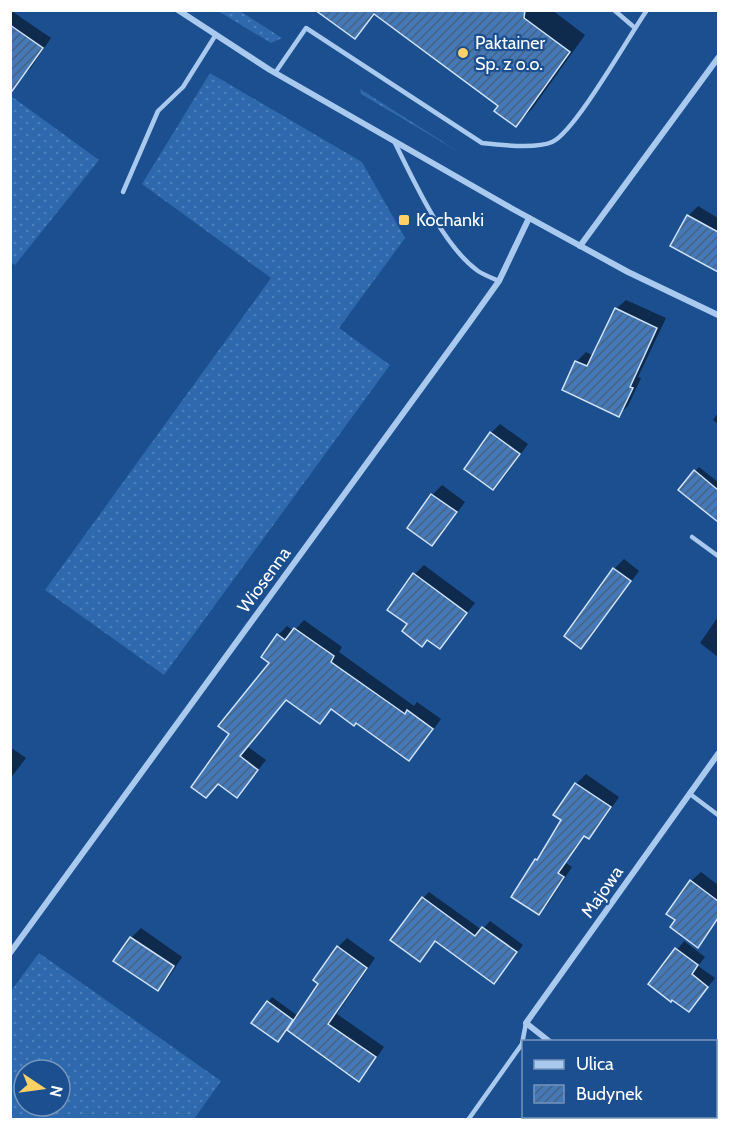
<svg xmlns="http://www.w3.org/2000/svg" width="729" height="1130" font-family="Cabin,sans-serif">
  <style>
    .grass { fill: url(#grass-dots); fill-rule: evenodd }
    .shadow { fill: #0007 }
    .building { fill: url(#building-hatch); stroke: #cfe3fa; stroke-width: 1.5 }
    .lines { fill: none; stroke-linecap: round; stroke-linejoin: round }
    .lane { stroke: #a9c9ee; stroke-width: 4.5 }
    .street { stroke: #a9c9ee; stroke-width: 6 }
    .poi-dot { fill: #ffd166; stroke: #1b4f8f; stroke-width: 2 }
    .labels { text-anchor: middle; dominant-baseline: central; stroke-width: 4.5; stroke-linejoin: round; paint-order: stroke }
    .poi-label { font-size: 18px; fill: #fff; stroke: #1b4f8f; text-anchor: start }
    .street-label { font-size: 18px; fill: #fff; stroke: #1b4f8f }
  </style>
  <defs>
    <pattern id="grass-dots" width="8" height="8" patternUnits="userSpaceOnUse" patternTransform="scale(1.5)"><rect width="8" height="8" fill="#2e69ad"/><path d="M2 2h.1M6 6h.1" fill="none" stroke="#4d80b9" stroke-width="1.8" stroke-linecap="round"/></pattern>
    <pattern id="building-hatch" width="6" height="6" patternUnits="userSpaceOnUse" patternTransform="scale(1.5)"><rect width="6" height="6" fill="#4478b7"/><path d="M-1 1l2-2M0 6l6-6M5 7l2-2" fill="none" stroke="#486282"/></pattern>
  </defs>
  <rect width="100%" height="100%" fill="#1b4f8f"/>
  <g class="grass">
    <polygon points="218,11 240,11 282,38 271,43"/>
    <polygon points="210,73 362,162 405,238 339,328 390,365 164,675 45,590 271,278 142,184"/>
    <polygon points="360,89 459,152 361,94"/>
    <polygon points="11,96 99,160 15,265 10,262"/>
    <path d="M39,953L221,1081L194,1119H11V991ZM24,1070H60V1106H24Z"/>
  </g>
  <g class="shadow">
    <polygon points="10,10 51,38 30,69 20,78 10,71"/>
    <polygon points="318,10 552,10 585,35 532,109 516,125 500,106 376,14 355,37"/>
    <polygon points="698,206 718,218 718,270 672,245 688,216"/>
    <polygon points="626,300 666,318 638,377 641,378 628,406 618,415 564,389 577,361 586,352 594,356 616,309"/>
    <polygon points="718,413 718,424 713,420"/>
    <polygon points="500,424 528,444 503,479 493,488 491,433"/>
    <polygon points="699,467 718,482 718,520 680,490"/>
    <polygon points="442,485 465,502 441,535 432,544 409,528 432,495"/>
    <polygon points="624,559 639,571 590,637 581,647 566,636 614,569"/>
    <polygon points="424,565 475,603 440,647 409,624 415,574"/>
    <polygon points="718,617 718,657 700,643"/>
    <polygon points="304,620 342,647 339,652 414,706 417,702 441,719 418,750 409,759 356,722 332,709 320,723 286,699 248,747 266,760 237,796 232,734 271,663 278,635 287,626 294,631"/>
    <polygon points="10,747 26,758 10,779"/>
    <polygon points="586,774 619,797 598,828 589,837 586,835 566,863 572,867 548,904 539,913 513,896 563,819 555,814 576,784"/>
    <polygon points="701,872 718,885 718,920 697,946 677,920 691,881"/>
    <polygon points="429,892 482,930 490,921 523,945 494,982 436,940 420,960 423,898"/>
    <polygon points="141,928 182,957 167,980 157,989 131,938"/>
    <polygon points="347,938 375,958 337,1014 384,1047 368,1070 359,1080 287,1028 268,1002 272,997 298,1016 321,983 338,947"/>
    <polygon points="684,941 705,957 698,966 715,978 688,1012 650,984"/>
    <polygon points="716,1050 718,1052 718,1074 716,1078"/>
    <polygon points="561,1116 593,1116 598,1120 559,1120"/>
  </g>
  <g class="building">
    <polygon points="315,10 525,10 524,18 570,52 516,127 494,111 498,106 374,14 355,39"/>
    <polygon points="10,25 43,48 10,94"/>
    <polygon points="687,215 718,232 718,272 670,246"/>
    <polygon points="615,308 657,328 630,387 633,388 619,417 562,390 575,361 587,366"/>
    <polygon points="490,432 520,454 493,490 464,469"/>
    <polygon points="694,470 718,490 718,522 678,490"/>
    <polygon points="431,494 457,512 432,546 407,528"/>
    <polygon points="613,568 631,581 581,649 564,636"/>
    <polygon points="413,573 467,613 440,649 427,640 422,647 402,631 407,624 387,610"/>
    <polygon points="294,628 334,656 331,662 405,714 407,710 433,729 409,761 356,723 354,726 331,709 320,724 286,700 240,756 258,770 237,798 218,784 206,798 191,787 229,734 218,726 269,663 261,657 277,634 285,640"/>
    <polygon points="575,783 611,807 589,839 584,836 558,873 564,877 539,915 511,897 535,859 537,860 561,820 553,815"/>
    <polygon points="690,880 718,901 718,918 698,948 670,927 675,920 666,914"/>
    <polygon points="422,897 475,936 482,927 517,952 494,984 435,941 420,962 390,940"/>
    <polygon points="130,937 174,966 158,991 113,961"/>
    <polygon points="337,946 367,968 328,1024 376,1057 359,1082 287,1030 318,984 313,980"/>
    <polygon points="675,948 698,965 692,974 708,987 689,1012 672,1000 671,1002 648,984"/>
    <polygon points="267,1001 293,1020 278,1042 251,1023"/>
  </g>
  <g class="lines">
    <g class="lane">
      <polyline points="614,10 635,28"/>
      <path d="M275,73L306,28L482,143C499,145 537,149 552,142C575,132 629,36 647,10"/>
      <path d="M395,143C414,181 443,246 478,271C484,275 492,278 499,281"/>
      <polyline points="123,192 158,111 183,87 215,36"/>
      <polyline points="692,537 718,556"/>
      <polyline points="690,794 718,815"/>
      <polyline points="468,1120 522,1044 526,1023"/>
    </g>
    <g class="street">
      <polyline points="178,10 270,70 511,208 628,272 718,315"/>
      <polyline points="580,246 718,58"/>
      <polyline points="10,953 469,323 499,281 529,218"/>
      <polyline points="550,1042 526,1023 718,754"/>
      <polyline points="650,1116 654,1120"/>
    </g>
  </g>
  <g class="poi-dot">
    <circle cx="463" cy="53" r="6"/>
    <rect x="398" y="214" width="12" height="12" rx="3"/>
  </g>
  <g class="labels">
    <g class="poi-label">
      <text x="475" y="43">Paktainer<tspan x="475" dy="21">Sp. z o.o.</tspan></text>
      <text x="416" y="220">Kochanki</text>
    </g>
    <g class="street-label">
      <text transform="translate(264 580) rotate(-54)">Wiosenna</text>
      <text transform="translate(602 892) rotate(-55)">Majowa</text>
    </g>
  </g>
  <rect width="729" height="1130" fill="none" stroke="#ffffff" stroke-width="24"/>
  <rect x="522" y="1040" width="195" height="78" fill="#1b4f8f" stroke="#7695bc" stroke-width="1.5"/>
  <rect x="534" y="1060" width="30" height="9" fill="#a9c9ee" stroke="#7695bc" stroke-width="1.5"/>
  <text x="576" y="1070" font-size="18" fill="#ffffff">Ulica</text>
  <rect x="534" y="1085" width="30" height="18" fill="url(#building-hatch)" stroke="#7695bc" stroke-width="1.5"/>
  <text x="576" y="1100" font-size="18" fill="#ffffff">Budynek</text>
  <g transform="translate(42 1088) rotate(103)"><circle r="28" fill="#1b4f8f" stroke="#7695bc" stroke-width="1.5"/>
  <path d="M0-4.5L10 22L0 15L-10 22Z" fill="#ffd166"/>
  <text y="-9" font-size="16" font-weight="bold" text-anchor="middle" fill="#ffffff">N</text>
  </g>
</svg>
